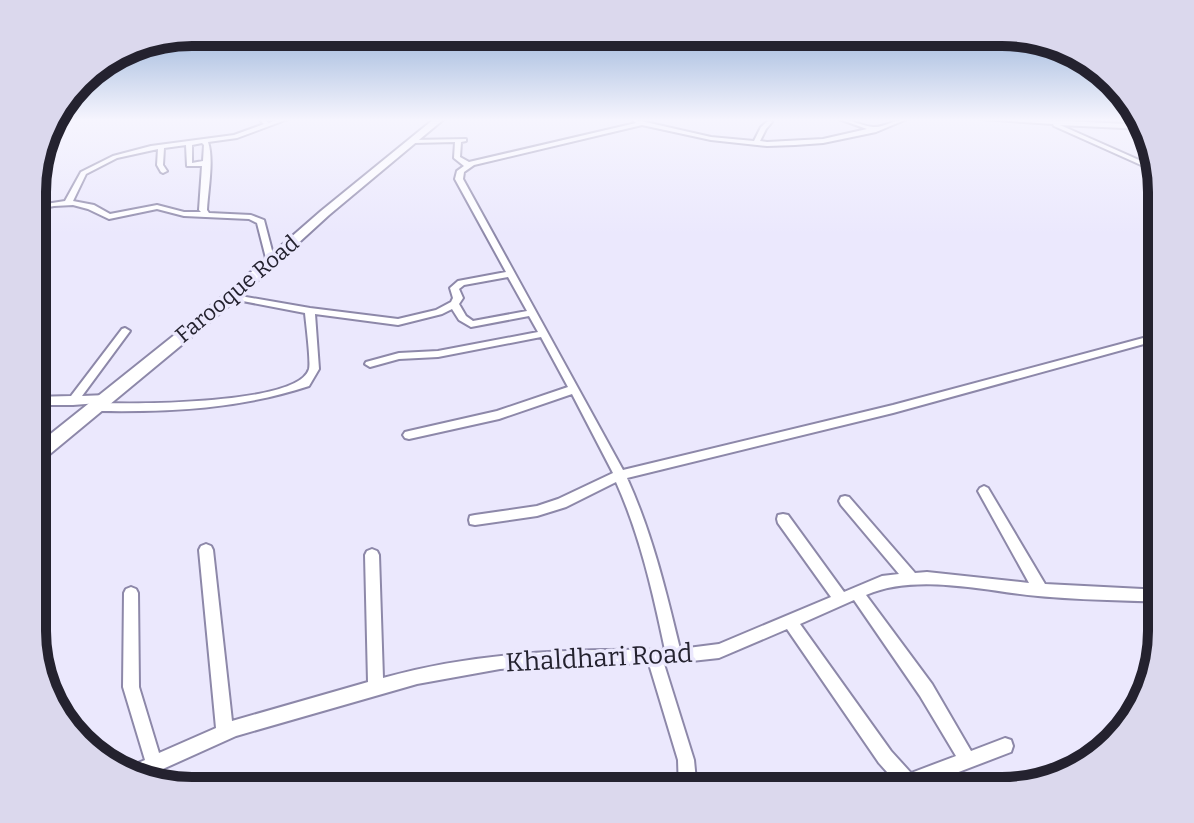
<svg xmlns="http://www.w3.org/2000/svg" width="1194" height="823" font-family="Bitter,serif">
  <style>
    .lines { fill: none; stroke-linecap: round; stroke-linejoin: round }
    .street-casing { stroke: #8d88a9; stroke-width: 4 }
    .secondary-casing { stroke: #8d88a9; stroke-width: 4 }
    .street { fill: #fff; fill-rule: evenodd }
    .secondary { fill: #fff; fill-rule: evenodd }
    .labels { text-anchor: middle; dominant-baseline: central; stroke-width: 7; stroke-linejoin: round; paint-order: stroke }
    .street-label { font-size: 22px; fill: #24222f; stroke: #ebe8fd }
    .near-street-label { font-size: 26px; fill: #24222f; stroke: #ebe8fd }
    .rim { fill: none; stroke: #24222f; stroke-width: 10 }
  </style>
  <rect width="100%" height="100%" fill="#ebe8fd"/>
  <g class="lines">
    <g class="street-casing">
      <g id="street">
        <path d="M263,119L269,123L278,119H288L237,138L208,142C214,160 208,190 207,210L209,213L251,215L264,220L275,262L274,264H268L267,262L257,223L249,219L184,216L157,209L109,219L88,209L73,205L54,206L33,210V206L65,201L81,172L113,156L151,146L234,135L264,124L261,121ZM202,143L204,145L203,161L192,163V145ZM186,145L187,166H202L199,210L201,212H184L157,205L110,214L94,205L73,201L86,174L117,158L158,149L157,165L161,172L163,173L167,171L163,165L164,148Z"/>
        <path d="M632,119L711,137L754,141L761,127L769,120L772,122L766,129L760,141L767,142L823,139L867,129L839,119C851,119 861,126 873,127C884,128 895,119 907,119L876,132L823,143L795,145L767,146L711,140L642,125L474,165L464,172L463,179L623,470L893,405L1162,333V339L893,413L627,478C652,533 666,591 680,649L719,644L831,597L778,523L777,519L778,515L783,514L788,515L844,592L882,576L899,574L841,505L839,501L841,497L845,496L849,497L915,573L927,572L1029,583L978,491L980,488L984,486L988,488L1045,584L1162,590V602C1120,600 1079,600 1038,596C984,591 917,573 866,595L932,684L971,751L1005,738L1011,740L1013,746L1011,752L922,786L924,791H904L879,763L787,629L719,658L664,664L694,760L697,791H679L678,760L649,664L587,663L500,669L417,684L236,736L145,777L128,770L129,767L145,760L123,687L124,593L126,589L131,587L136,589L138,593L139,687L159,753L216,728L199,550L201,546L206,544L211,546L213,550L232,721L368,682L365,555L367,551L372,549L377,551L379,555L383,678C476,652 570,649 665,650C653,593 640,535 616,482L566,507L537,516L475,525L470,524L469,520L470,516L475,515L537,506L558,499L613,473L572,394L499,419L409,439L405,438L403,435L405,432L409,431L497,411L568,387L541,337L438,357L399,359L370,367L365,364L366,362L399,353L438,351L538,332L529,316L471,327L459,320L452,309L442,314L398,325L315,314L319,369L309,386C239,409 172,412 99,411L94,407L99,403C132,404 299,405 309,369C311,361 306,324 305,313L232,299L227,296L229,294L310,308L398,319L436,310L451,302L453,298L450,288L458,281L506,272L455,179L457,171L464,166L454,158L455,142L413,143L410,141L411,140L466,139V141L461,142L460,157L469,162L636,123ZM508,277L527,311L473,321L466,316L459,304L463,298L459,289L464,285ZM854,600L920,696L956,756L911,773L891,751L800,624Z"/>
        <polygon points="981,119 1028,119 1145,125 1145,129 1060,125 1157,168 1159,173 1054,126 1053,124"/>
        <polygon points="39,254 43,257 42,259 33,260 33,255"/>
        <polygon points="125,328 130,331 82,396 107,395 111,396 112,399 111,402 73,405 33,405 33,397 71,396 122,329"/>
      </g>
    </g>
    <g class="secondary-casing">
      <polygon id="secondary" points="434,119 444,119 329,215 237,299 39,463 33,464 33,448 227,293 321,211"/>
    </g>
    <use href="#street" class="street"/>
    <use href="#secondary" class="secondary"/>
  </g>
  <linearGradient id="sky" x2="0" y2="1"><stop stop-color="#88a7d2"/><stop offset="0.51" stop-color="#f6f5fe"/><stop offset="1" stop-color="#f6f5fe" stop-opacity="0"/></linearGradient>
  <rect width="1194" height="235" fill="url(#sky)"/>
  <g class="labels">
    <g class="street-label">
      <text transform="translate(237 289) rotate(-40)">Farooque Road</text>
    </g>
    <g class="near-street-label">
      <text transform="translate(599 658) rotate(-3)">Khaldhari Road</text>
    </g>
  </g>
  <path d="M0 0H1194V823H0ZM192 46H1002A146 146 0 0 1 1148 192V631A146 146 0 0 1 1002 777H192A146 146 0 0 1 46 631V192A146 146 0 0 1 192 46Z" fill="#dbd8ed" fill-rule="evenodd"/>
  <path class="rim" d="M192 46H1002A146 146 0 0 1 1148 192V631A146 146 0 0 1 1002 777H192A146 146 0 0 1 46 631V192A146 146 0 0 1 192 46Z"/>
</svg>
